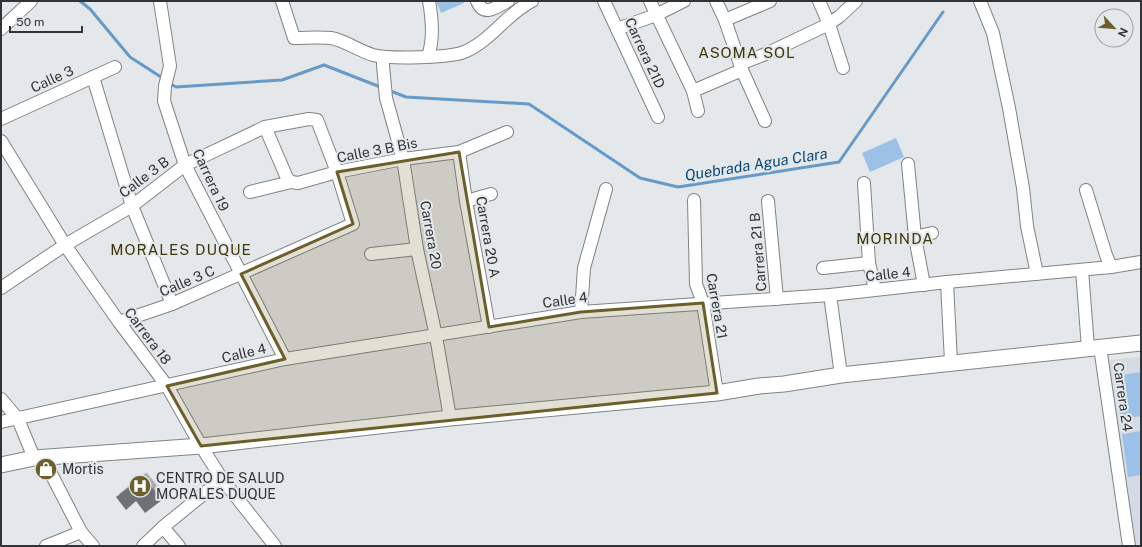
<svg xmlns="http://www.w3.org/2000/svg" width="1142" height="547" font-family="'Public Sans',sans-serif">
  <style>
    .built { fill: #d3dce4 }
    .green { fill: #9bc2e6 }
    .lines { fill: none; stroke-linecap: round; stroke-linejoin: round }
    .stream { stroke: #669ac7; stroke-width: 3 }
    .building { fill: #6e7174; filter: url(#shadow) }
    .minor-casing { stroke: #808386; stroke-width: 14 }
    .tertiary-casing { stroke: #808386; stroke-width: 17 }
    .minor { stroke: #fff; stroke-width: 12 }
    .tertiary { stroke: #fff; stroke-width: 15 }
    .marked { fill: #6c5f2c; fill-opacity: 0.2; stroke: #6c5f2c; stroke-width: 3; stroke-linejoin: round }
    .labels { text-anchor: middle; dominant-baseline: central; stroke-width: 4; stroke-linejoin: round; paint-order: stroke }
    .street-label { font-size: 14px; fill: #323334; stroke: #e4e8eb }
    .poi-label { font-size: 14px; fill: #323334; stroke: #e4e8eb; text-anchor: start }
    .neighbourhood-label { font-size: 15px; letter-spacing: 1px; fill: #3f360b; stroke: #e4e8eb }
    .water-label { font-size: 15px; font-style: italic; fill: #084773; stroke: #e4e8eb }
  </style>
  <defs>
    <filter id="shadow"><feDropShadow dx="3.5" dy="-3.5" stdDeviation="0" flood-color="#0004"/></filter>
  </defs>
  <rect width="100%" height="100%" fill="#e4e8eb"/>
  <polygon class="built" points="1141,357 1141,546 1134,546 1107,360"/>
  <g class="green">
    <polygon points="436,1 464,1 464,3 441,13"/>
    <polygon points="896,138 904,157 870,172 862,153"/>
    <polygon points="1141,372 1141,416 1121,419 1115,376"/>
    <polygon points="1141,431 1141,475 1128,477 1122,434"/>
  </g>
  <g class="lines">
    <g class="stream">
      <polyline points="80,1 90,9 130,57 164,79"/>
      <polyline points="169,83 176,87 282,80 324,65 383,88"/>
      <polyline points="388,90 406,97 529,104 640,178 678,187 839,162 943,12"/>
    </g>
  </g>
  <polygon class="building" points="143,476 162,500 145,513 136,501 126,510 116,497"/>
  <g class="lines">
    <g class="minor-casing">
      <g id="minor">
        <polyline points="160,1 170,66 165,86 164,101 185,165 285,359"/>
        <path d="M282,1L294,38C306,38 319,37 331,38C344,40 359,51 373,55C389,59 449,58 464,52C491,41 506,14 532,1"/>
        <path d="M477,1C484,18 496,7 508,1"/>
        <polyline points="604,1 658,117"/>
        <polyline points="650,1 693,91 698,111"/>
        <polyline points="716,1 725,20 742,70 765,121"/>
        <polyline points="819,1 829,24 843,68"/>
        <polyline points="980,1 993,33 1009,108 1023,188 1027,226 1037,274"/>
        <polyline points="725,20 770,1"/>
        <polyline points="1,29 31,1"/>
        <polyline points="617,29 656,15 684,1"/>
        <path d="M428,56C434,40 432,18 429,1"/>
        <polyline points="383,57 383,65 386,98 403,159 417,249 436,336 450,418"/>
        <polyline points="740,64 768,53 829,24 840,16 856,1"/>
        <polyline points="93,77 132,206 172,304"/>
        <polyline points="693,91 742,70"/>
        <polyline points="1,119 115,67"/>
        <polyline points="265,127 287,178 291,182"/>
        <polyline points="1,141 65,245 119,322 167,386 201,446 222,479 275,546"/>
        <polyline points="459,152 466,201 489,327"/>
        <polyline points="908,164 915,237 924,285"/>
        <polyline points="864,183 869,263 875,290"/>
        <polyline points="1086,190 1106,255 1111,267"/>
        <polyline points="250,192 291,182 298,183 337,172 403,159 459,152 507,132"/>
        <polyline points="694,200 696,284 703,303 717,393"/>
        <polyline points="466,201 491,194"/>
        <polyline points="768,201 777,299"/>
        <polyline points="915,237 932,233"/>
        <polyline points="371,254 417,249"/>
        <polyline points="823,268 869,263"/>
        <polyline points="1082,270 1088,348"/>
        <polyline points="947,282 951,362"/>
        <polyline points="1,288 65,245 132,206 185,165 265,127 309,119 317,120 337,172 353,224 172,304 119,322"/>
        <polyline points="830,295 841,375"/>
        <polyline points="581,312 584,268 606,189"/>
        <polyline points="1100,347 1129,546"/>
        <polyline points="1,399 18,419 34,458"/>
        <polyline points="1,422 285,359 581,312 830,295 947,282 1111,267 1141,262"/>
        <polyline points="43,458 81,532 93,546"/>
        <polyline points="163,527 179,546"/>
        <polyline points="46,546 81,532"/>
        <polyline points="143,546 163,527 222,479"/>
      </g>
    </g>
    <g class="tertiary-casing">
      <polyline id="tertiary" points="1,465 34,458 201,446 450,418 717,393 759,386 784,384 841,375 1141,343"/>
    </g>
    <use href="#minor" class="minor"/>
    <use href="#tertiary" class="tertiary"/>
  </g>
  <path class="marked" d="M459,152L489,327L581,312L703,303L717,393L201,446L167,386L285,359L241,274L353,224L337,172Z"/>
  <defs>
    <g id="shop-disc" transform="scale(1.15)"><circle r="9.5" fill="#6c5f2c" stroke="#e4e8eb"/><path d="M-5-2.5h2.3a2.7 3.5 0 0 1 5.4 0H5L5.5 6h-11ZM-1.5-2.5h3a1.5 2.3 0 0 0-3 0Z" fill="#fff"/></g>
    <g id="hospital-disc" transform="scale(1.15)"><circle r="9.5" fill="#6c5f2c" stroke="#e4e8eb"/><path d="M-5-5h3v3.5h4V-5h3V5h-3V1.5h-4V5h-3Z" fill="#fff"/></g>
  </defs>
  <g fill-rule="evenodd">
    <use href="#shop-disc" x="46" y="469"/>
    <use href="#hospital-disc" x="140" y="486"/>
  </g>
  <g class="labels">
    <g class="street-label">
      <text transform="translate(645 53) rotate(65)">Carrera 21D</text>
      <text transform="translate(52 79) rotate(-25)">Calle 3</text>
      <text transform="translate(377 150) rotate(-11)">Calle 3 B Bis</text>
      <text transform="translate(144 177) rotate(-37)">Calle 3 B</text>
      <text transform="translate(211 180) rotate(65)">Carrera 19</text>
      <text transform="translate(431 235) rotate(80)">Carrera 20</text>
      <text transform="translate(488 237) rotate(80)">Carrera 20 A</text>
      <text transform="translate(758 252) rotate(-95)">Carrera 21 B</text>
      <text transform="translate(888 274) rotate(-6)">Calle 4</text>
      <text transform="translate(187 281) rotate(-23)">Calle 3 C</text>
      <text transform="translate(565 300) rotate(-8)">Calle 4</text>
      <text transform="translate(717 306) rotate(80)">Carrera 21</text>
      <text transform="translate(148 336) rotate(53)">Carrera 18</text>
      <text transform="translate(244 353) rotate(-13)">Calle 4</text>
      <text transform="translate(1123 397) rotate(82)">Carrera 24</text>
    </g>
    <g class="poi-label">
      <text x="62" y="469">Mortis</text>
      <text x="156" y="478">CENTRO DE SALUD<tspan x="156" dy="16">MORALES DUQUE</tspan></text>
    </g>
    <g class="neighbourhood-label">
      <text x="747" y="52">ASOMA SOL</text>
      <text x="895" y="238">MORINDA</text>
      <text x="181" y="249">MORALES DUQUE</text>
    </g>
    <g class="water-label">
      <text transform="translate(756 164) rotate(-9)">Quebrada Agua Clara</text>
    </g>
  </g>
  <rect width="1142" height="547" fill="none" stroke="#323334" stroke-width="4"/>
  <g transform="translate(1114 28) rotate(116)"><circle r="19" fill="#e4e8eb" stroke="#9da0a2"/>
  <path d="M0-3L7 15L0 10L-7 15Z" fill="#6c5f2c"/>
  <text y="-6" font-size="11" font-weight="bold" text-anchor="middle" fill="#323334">N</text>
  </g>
  <path d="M10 26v6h72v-6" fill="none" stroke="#323334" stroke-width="2"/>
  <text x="16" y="26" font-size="12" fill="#323334" stroke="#e4e8eb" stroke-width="3" paint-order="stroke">50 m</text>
</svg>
